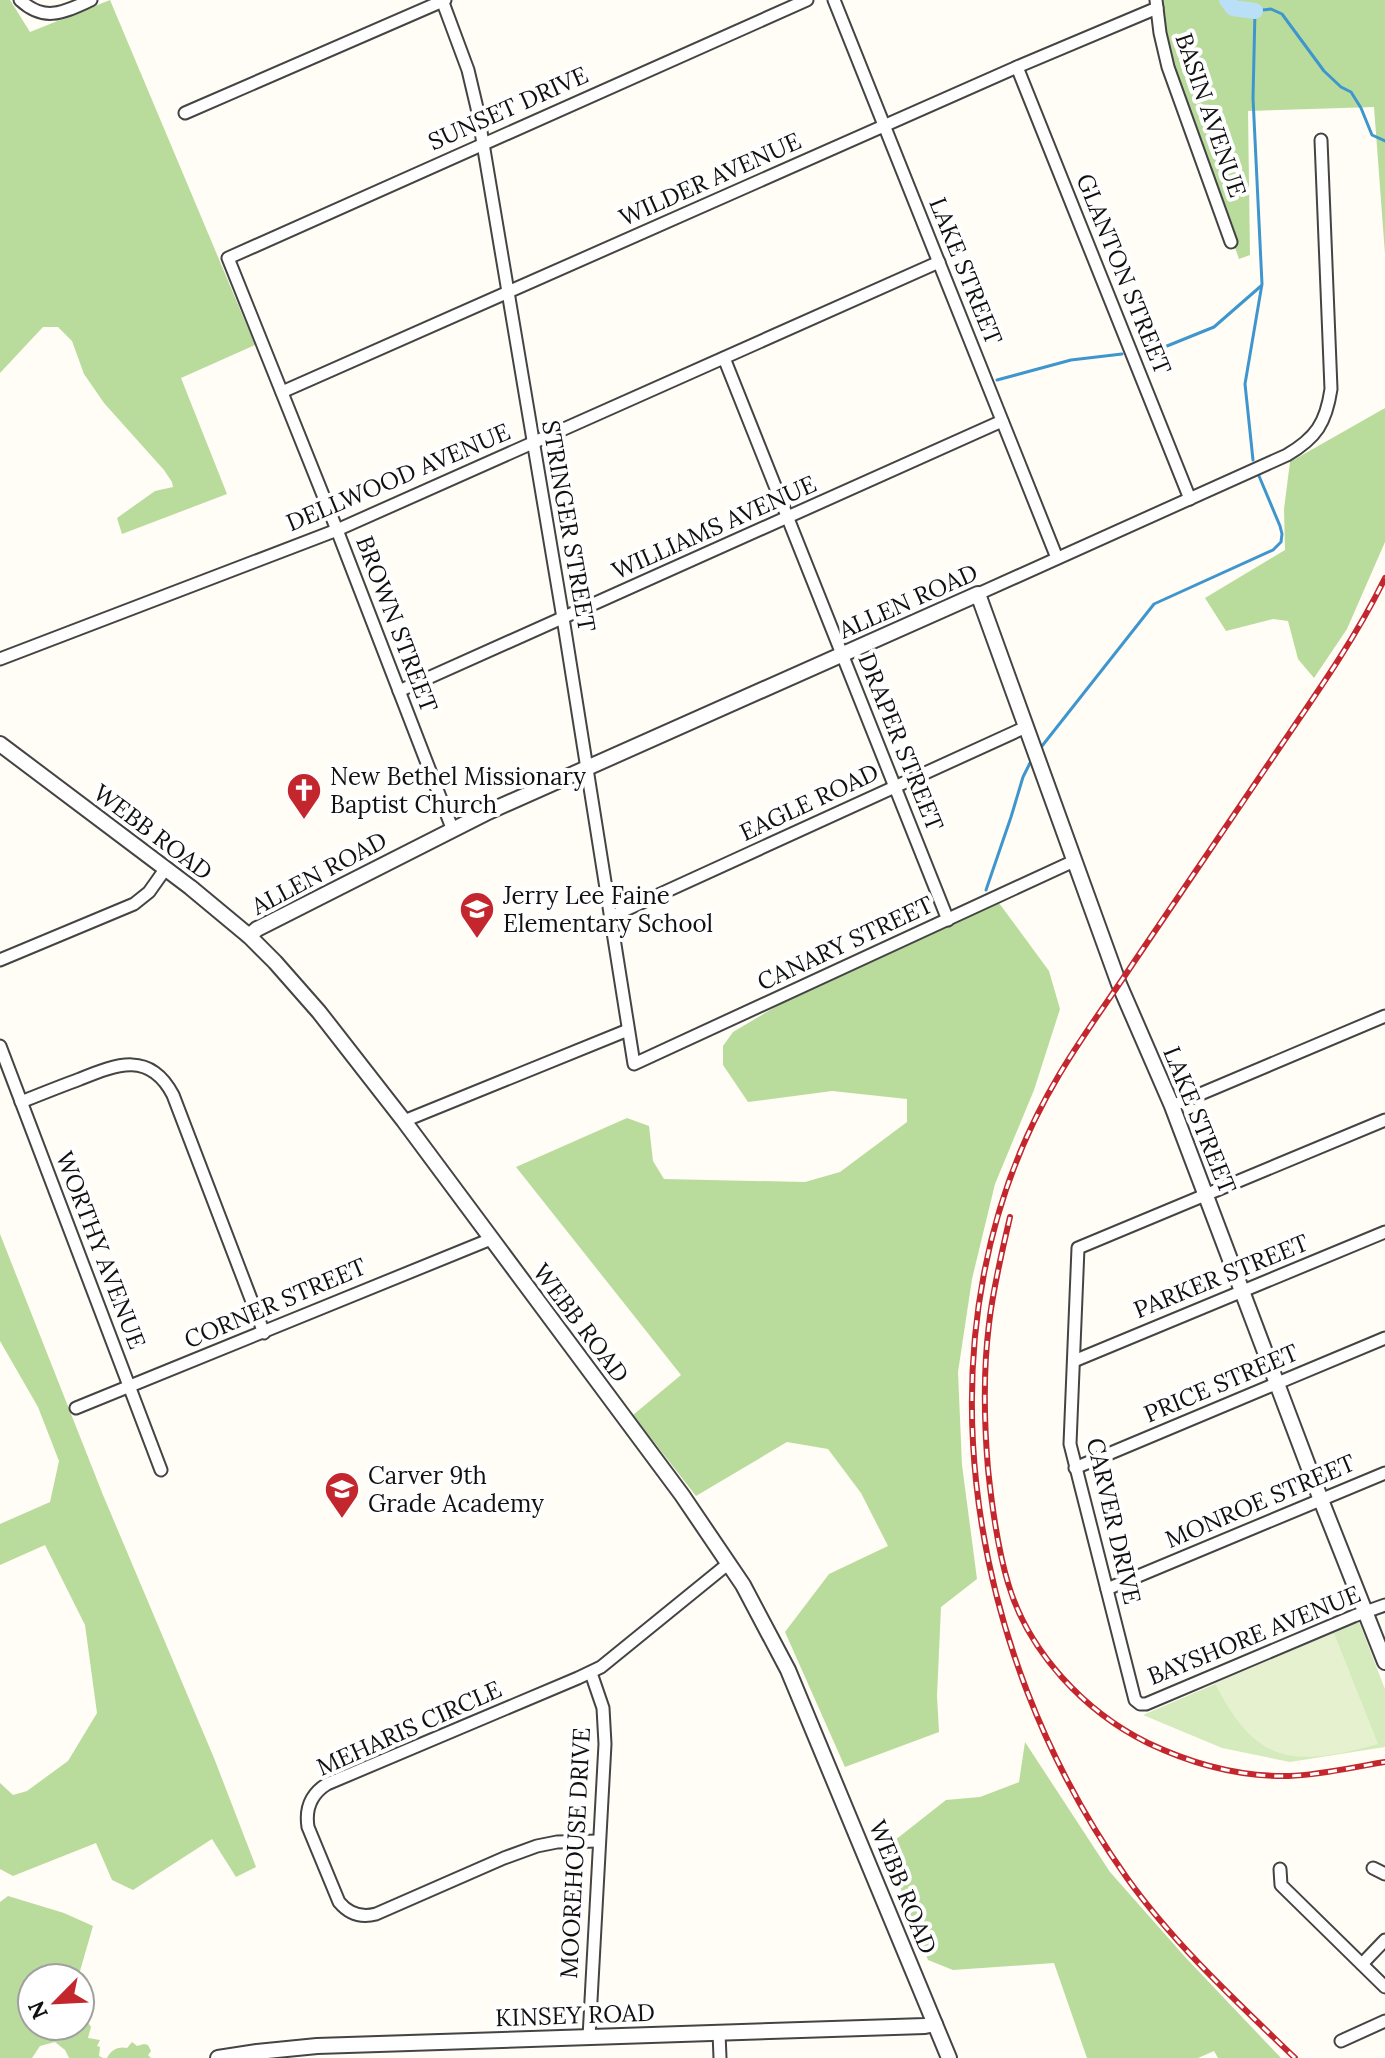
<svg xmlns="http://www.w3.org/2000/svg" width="1385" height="2058" font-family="Lora,serif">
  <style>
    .green { fill: #d5ebbd }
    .forest { fill: #b9dc9c }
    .pitch { fill: #e6f2cf }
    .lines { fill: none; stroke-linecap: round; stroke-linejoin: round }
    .stream { stroke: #3f96cf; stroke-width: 3 }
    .river { stroke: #b9e0f7; stroke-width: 16 }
    .minor-casing { stroke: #444; stroke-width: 15 }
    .tertiary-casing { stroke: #444; stroke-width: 18 }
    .minor { stroke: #fff; stroke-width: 11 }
    .tertiary { stroke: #fff; stroke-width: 14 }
    .rail-casing { stroke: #c4262e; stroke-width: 6 }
    .rail { stroke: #fff; stroke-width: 3; stroke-dasharray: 9; stroke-linecap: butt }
    .labels { text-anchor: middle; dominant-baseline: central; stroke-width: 8; stroke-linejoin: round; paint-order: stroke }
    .street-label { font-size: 24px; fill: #111; stroke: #fff }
    .poi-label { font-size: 24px; fill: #111; stroke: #fff; text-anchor: start }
  </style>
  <rect width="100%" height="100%" fill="#fffdf5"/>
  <polygon class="green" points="1359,1622 1385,1689 1385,1747 1290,1762 1222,1748 1143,1715"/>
  <g class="forest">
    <polygon points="0,0 10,0 30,32 110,0 255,345 181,378 227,494 122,534 117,518 155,491 173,487 172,482 164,470 104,403 84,374 72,341 58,327 43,327 0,373"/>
    <polygon points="1162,0 1385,0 1385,254 1374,107 1248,111 1250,255 1239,259 1172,65"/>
    <polygon points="1385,408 1385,542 1347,629 1314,678 1298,659 1288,621 1273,619 1226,631 1205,598 1285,550 1284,509 1290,462"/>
    <polygon points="999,903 1049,971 1060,1009 1034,1090 995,1184 972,1279 958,1372 962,1465 977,1579 941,1607 937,1696 939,1732 845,1767 785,1632 829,1574 888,1546 861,1493 828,1449 787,1442 696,1496 633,1415 681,1375 516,1167 627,1118 649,1126 653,1161 664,1179 805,1182 840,1172 907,1122 907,1099 832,1091 748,1102 723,1065 723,1046 733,1032 777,1006"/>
    <polygon points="0,1234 103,1495 214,1758 256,1867 236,1877 212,1839 133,1890 112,1880 96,1843 13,1876 0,1869 0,1783 13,1795 27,1791 68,1761 97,1713 85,1625 45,1545 0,1565 0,1524 50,1502 59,1461 38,1407 0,1341"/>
    <polygon points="1025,1742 1110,1872 1186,1958 1281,2058 1218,2058 1214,2051 1198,2058 1087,2058 1054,1963 953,1970 928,1960 885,1848 946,1800 980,1797 1019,1782"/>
    <polygon points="8,1896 64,1913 93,1926 78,1978 32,1978 32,2026 80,2026 80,2000 84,1998 88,2006 87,2021 91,2027 88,2038 100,2040 97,2046 100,2047 99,2056 103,2058 69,2058 65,2050 55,2042 40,2046 32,2058 0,2058 0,1902"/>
    <path d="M132,2042L137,2046L144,2044L148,2045L151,2051L148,2055L151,2058H107C111,2050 118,2046 127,2048Z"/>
  </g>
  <path class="pitch" d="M1334,1633L1378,1744C1295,1767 1256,1766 1215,1683Z"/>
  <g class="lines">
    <g class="stream">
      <polyline points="1144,347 1167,346 1214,327 1261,286"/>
      <polyline points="997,380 1071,360 1122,354"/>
      <polyline points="1253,460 1245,384 1262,284 1253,98 1255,11 1271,9 1282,14 1324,71 1341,87 1351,92 1361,108 1372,135 1385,141"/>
      <polyline points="1042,746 1154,604 1273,550 1281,542 1282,534 1280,526 1259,476"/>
      <polyline points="986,890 1011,817 1023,777 1030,763"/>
    </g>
    <polyline class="river" points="1227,0 1233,8 1255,11"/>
    <g class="minor-casing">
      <g id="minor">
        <path d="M20,0C45,23 64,12 91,0"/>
        <polyline points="442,0 468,70 477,108 563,618 634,1064 1074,861"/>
        <polyline points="834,0 1057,558"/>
        <polyline points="1156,0 1160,33 1168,67 1231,242"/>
        <polyline points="1017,67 1190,499"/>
        <polyline points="185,113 445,0"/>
        <polyline points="724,358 948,920"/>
        <polyline points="282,392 1017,67 1157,8"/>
        <path d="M978,594L1287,455C1316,438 1326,423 1331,389L1321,140"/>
        <polyline points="0,659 337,530 939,262"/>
        <polyline points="399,691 1002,421"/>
        <polyline points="452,828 337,530 228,258 807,0"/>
        <polyline points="610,917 1026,727"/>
        <polyline points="0,960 134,904 149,892 166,868"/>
        <polyline points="0,1046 161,1470"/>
        <path d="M21,1102C41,1094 61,1086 80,1079C117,1064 150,1051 173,1095L264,1333"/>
        <polyline points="1172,1106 1385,1016"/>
        <polyline points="1385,1120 1078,1248 1070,1444 1135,1700 1140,1704 1146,1704 1354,1616 1385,1605"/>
        <polyline points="404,1121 628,1030"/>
        <polyline points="1074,1361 1385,1232"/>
        <polyline points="76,1408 491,1239"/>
        <polyline points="1075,1468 1385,1338"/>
        <polyline points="1107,1589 1385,1473"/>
        <path d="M599,1841L557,1842L537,1846L504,1858L376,1914C361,1918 349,1914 339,1902L308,1827C305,1808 311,1794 327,1784L578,1678L601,1667L729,1563"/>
        <polyline points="1373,1868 1385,1874"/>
        <polyline points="1280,1869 1281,1885 1385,1987"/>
        <polyline points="1362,1964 1385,1940"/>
        <polyline points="719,2032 720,2058"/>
        <polyline points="589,2037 605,1744 603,1708 591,1673"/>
        <polyline points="1341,2041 1385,2021"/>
      </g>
    </g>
    <g class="tertiary-casing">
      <g id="tertiary">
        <polyline points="0,744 190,887 249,936 275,962 319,1012 404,1121 682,1495 743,1585 788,1670 949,2058"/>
        <polyline points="249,936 257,929 488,812 978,594 1119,984 1172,1106 1321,1500 1385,1662"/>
        <polyline points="218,2058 257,2052 317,2046 925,2026 935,2024"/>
      </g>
    </g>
    <use href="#minor" class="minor"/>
    <use href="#tertiary" class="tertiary"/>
    <g class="rail-casing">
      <g id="rail">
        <path d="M1010,1217C1002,1252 993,1288 989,1324C983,1372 984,1421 988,1469C992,1507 997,1546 1008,1583C1028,1652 1085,1712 1148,1743C1192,1764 1240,1777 1289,1776C1321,1775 1354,1767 1385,1762"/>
        <path d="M1295,2058C1236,2001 1175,1945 1127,1878C965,1650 910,1324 1059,1075C1082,1036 1109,1000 1134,962C1183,889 1233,817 1282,744C1319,690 1356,637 1385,578"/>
      </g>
    </g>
    <use href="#rail" class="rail"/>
  </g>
  <defs>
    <g id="church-pin" transform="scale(1.8)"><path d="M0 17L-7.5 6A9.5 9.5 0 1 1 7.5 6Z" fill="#c4262e" stroke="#fff"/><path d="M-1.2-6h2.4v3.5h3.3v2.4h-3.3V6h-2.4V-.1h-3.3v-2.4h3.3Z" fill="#fff"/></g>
    <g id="school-pin" transform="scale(1.8)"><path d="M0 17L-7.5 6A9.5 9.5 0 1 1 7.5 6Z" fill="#c4262e" stroke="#fff"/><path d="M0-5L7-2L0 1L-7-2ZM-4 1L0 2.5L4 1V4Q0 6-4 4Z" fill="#fff"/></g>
  </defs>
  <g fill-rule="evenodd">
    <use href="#church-pin" x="304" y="790"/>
    <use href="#school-pin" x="477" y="909"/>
    <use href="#school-pin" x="342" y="1489"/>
  </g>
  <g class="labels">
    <g class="street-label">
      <text transform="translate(508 108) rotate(-24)">SUNSET DRIVE</text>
      <text transform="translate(1211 115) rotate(71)">BASIN AVENUE</text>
      <text transform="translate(710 179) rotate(-24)">WILDER AVENUE</text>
      <text transform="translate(966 271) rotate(68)">LAKE STREET</text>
      <text transform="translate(1124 274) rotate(68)">GLANTON STREET</text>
      <text transform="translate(398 477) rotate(-23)">DELLWOOD AVENUE</text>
      <text transform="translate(569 526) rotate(80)">STRINGER STREET</text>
      <text transform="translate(714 527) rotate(-24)">WILLIAMS AVENUE</text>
      <text transform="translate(908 601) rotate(-24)">ALLEN ROAD</text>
      <text transform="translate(397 624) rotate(69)">BROWN STREET</text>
      <text transform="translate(901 742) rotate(68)">DRAPER STREET</text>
      <text transform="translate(809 802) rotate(-25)">EAGLE ROAD</text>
      <text transform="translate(153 832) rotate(37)">WEBB ROAD</text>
      <text transform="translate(319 873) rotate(-28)">ALLEN ROAD</text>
      <text transform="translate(845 943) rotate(-25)">CANARY STREET</text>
      <text transform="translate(1200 1120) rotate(68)">LAKE STREET</text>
      <text transform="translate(101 1250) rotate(69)">WORTHY AVENUE</text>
      <text transform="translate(1221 1276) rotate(-22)">PARKER STREET</text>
      <text transform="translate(275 1303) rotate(-23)">CORNER STREET</text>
      <text transform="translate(581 1323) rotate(53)">WEBB ROAD</text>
      <text transform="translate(1221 1383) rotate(-23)">PRICE STREET</text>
      <text transform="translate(1260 1501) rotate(-23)">MONROE STREET</text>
      <text transform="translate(1114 1521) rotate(77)">CARVER DRIVE</text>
      <text transform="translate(1254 1635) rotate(-22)">BAYSHORE AVENUE</text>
      <text transform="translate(409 1728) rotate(-24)">MEHARIS CIRCLE</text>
      <text transform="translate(575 1853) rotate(-87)">MOOREHOUSE DRIVE</text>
      <text transform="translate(903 1887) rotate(68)">WEBB ROAD</text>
      <text transform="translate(575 2015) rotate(-2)">KINSEY ROAD</text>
    </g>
    <g class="poi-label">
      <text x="330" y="776">New Bethel Missionary<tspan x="330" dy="28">Baptist Church</tspan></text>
      <text x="503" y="895">Jerry Lee Faine<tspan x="503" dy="28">Elementary School</tspan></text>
      <text x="368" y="1475">Carver 9th<tspan x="368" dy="28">Grade Academy</tspan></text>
    </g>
  </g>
  <g transform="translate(56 2002) rotate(246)"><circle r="38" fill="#ffffff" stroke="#a0a0a0" stroke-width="2"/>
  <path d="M0-6L14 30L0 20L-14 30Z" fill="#c4262e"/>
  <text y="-12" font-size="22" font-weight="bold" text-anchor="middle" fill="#111111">N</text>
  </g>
</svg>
